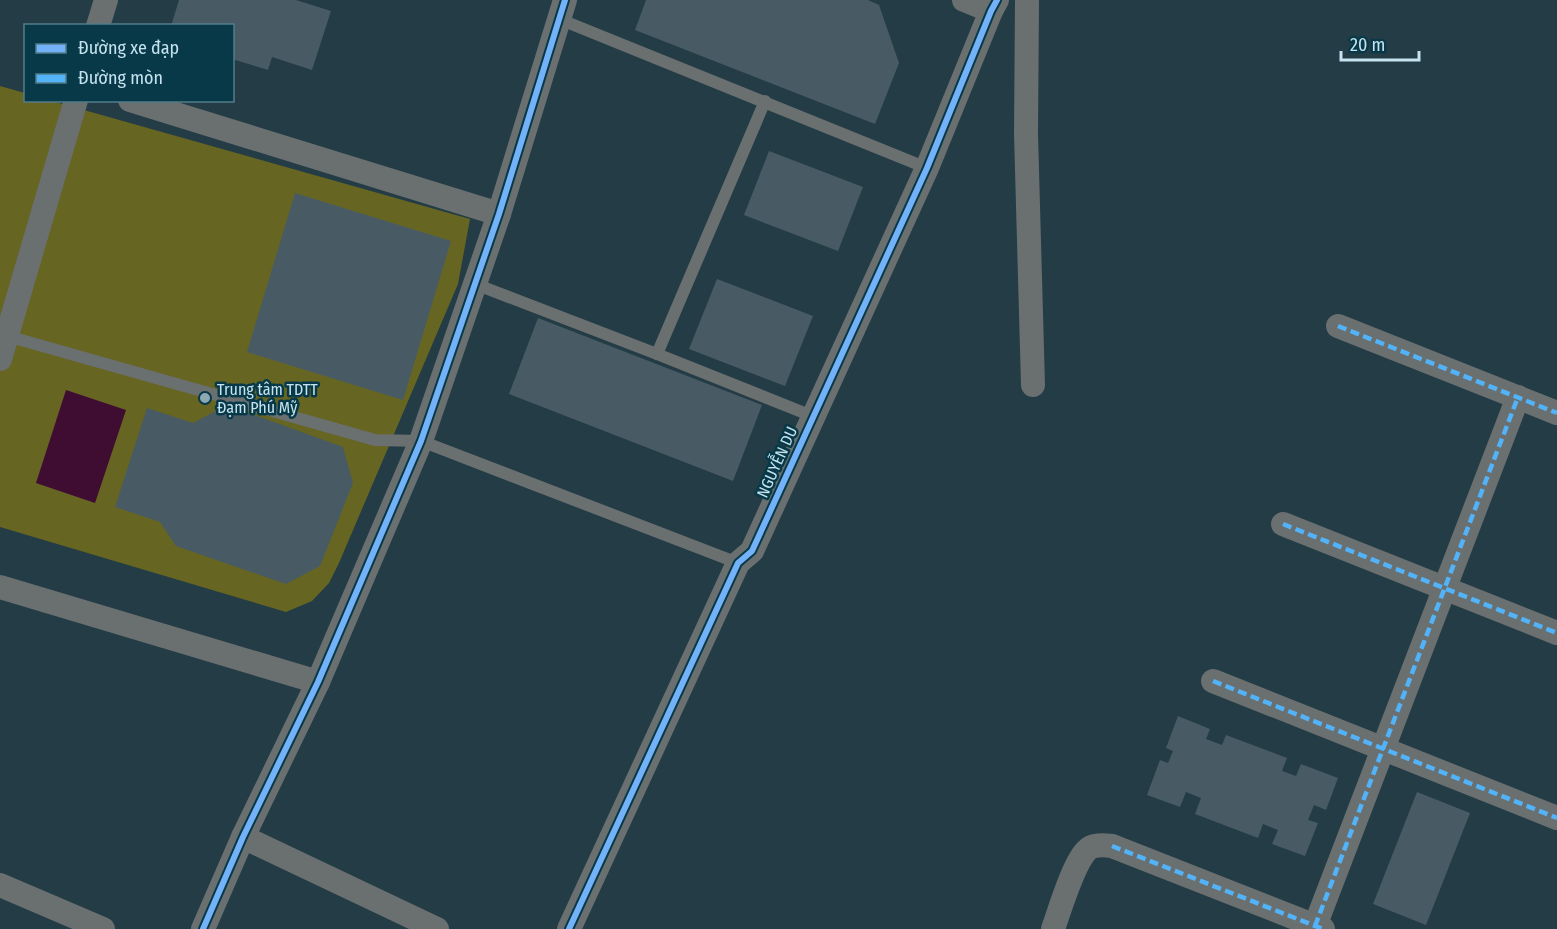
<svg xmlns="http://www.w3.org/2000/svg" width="1557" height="929" font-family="'Fira Sans Condensed',sans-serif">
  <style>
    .green { fill: #676522 }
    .water { fill: #3f0c32 }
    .building { fill: #485b65 }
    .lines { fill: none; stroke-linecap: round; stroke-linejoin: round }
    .lane { stroke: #6a6f70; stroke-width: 12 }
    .street { stroke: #6a6f70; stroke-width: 24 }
    .quiet { stroke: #52b3f8; stroke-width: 4.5; stroke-dasharray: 9 4.5; stroke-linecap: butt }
    .cycleway-casing { stroke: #073948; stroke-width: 10 }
    .cycleway { stroke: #73b2f8; stroke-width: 6 }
    .poi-dot { fill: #8ca8b3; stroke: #073948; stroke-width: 2 }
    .labels { text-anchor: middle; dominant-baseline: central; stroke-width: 5; stroke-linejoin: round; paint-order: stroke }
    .poi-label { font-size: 16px; fill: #c5e2ee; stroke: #073948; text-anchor: start }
    .street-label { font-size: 16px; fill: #c5e2ee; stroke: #073948 }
  </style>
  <rect width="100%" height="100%" fill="#233c45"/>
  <polygon class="green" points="0,86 25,93 26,100 52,101 470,219 458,284 339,563 329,583 312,601 286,612 0,527"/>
  <polygon class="water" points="66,390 126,410 95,503 36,483"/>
  <g class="building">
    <polygon points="179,0 296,0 331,11 312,70 272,57 268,70 232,59 232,26 171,26"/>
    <polygon points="646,0 868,0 879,5 899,63 875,124 635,30"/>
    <polygon points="769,151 863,187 838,251 744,215"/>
    <polygon points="295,193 451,241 403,400 247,352"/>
    <polygon points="717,279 813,316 785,386 689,349"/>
    <polygon points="538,318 762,405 733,481 509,394"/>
    <polygon points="227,405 343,447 353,483 320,566 286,584 176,546 160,522 115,507 147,408 193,423"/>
    <polygon points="1178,716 1210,729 1206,739 1222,745 1226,735 1287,758 1282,771 1296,776 1301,764 1338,778 1326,810 1314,805 1308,820 1318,823 1305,856 1272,844 1278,830 1263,824 1258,838 1195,814 1201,798 1186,792 1180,807 1147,795 1160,760 1168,763 1173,751 1166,748"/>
    <polygon points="1417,792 1470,813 1426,925 1373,904"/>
  </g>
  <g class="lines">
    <g class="lane">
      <polyline points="559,19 927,168"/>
      <polyline points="475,284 657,354 812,416"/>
      <polyline points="7,336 375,440 421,441 738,563"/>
      <polyline points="657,354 765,101"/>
    </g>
    <g class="street">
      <polyline points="964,0 991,11"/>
      <polyline points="1027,0 1026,134 1033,385"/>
      <polyline points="98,26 106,0"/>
      <polyline points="130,100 499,214"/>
      <polyline points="1338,326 1557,413"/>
      <polyline points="0,359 76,100"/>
      <polyline points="1283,524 1557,633"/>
      <polyline points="0,587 318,682"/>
      <polyline points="1213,681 1557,818"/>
      <polyline points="243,837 437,929"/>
      <polyline points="0,885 103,929"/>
      <polyline points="1315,926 1518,397"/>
      <polyline points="203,929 243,837 318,682 421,441 499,214 565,0"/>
      <polyline points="569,929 738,563 752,551 927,168 991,11 997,0"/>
      <path d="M1053,929C1060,909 1073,865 1086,851C1092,844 1104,845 1112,846L1323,929"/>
    </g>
    <g class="quiet">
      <polyline points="1338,326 1557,413"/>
      <polyline points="1283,524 1557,633"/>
      <polyline points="1213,681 1557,818"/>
      <polyline points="1112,846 1323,929"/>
      <polyline points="1315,926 1518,397"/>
    </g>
    <g class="cycleway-casing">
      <g id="cycleway">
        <polyline points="203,929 243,837 318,682 421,441 499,214 565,0"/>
        <polyline points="569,929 738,563 752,551 927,168 991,11 997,0"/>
      </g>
    </g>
    <use href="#cycleway" class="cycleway"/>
  </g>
  <circle class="poi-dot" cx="205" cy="398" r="6"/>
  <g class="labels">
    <g class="poi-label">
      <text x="217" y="389">Trung tâm TDTT<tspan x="217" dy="18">Đạm Phú Mỹ</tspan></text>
    </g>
    <g class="street-label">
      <text transform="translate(777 462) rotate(-66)">NGUYỄN DU</text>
    </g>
  </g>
  <rect x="24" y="24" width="210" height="78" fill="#073948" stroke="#537d8a" stroke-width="1.5"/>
  <rect x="36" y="44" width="30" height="9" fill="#73b2f8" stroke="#537d8a" stroke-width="1.5"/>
  <text x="78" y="54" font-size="18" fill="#c5e2ee">Đường xe đạp</text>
  <rect x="36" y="74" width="30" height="9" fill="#52b3f8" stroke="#537d8a" stroke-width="1.5"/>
  <text x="78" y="84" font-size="18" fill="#c5e2ee">Đường mòn</text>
  <path d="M1341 51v9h78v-9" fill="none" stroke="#c5e2ee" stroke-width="3"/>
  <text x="1350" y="51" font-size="18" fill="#c5e2ee" stroke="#073948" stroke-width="4.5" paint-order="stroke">20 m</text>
</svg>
